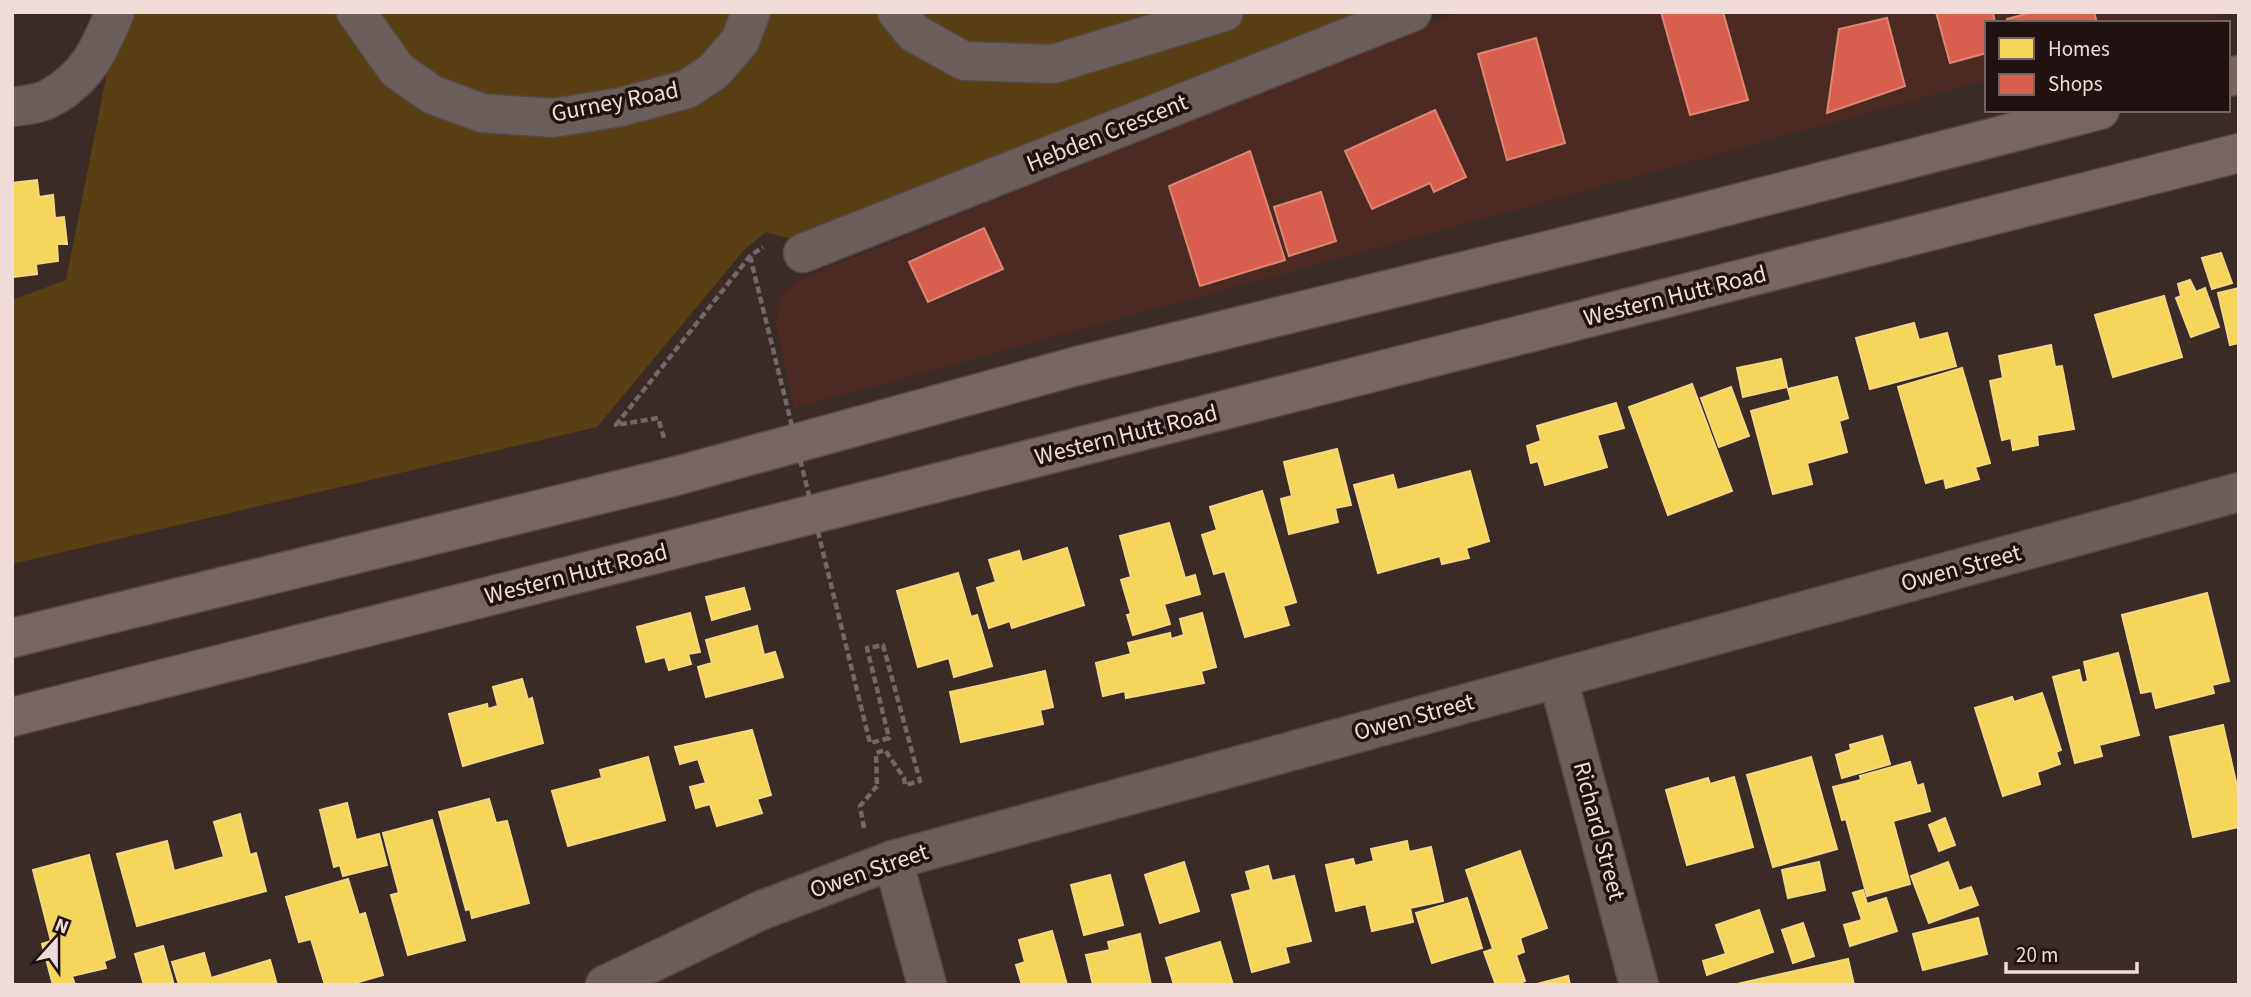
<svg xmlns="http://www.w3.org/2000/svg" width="2251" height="997" font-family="'Source Sans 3',sans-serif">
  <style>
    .built { fill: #4c2a24 }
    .green { fill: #583f14 }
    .homes { fill: #f6d55c; stroke: #f4d781; stroke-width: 2 }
    .shops { fill: #d6604d; stroke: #de8576; stroke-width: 2 }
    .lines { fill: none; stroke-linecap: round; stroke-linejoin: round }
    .street-casing { stroke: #564844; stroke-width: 41 }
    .highway-casing { stroke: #564844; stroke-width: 41 }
    .path { stroke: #736866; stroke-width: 4.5; stroke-dasharray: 7 3.5; stroke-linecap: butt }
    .street { stroke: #6a5d5a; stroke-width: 38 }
    .highway { stroke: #766563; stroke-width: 38 }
    .path-bridge { stroke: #736866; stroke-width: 4.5; stroke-dasharray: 7 3.5; stroke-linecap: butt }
    .labels { text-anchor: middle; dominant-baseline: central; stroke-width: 7; stroke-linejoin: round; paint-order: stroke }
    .street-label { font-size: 24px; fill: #efdbd7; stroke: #201210 }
  </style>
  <rect width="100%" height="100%" fill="#3b2b27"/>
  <polygon class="built" points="1459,12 2232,12 2194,23 1987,23 1987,80 794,408 776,323 781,296 798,280"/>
  <polygon class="green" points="119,12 1383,12 803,242 766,232 744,250 597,427 12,564 12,300 66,280"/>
  <g class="homes">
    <polygon points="37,180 39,197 53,195 55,218 64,217 67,244 57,244 58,261 36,264 37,274 12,277 12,183"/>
    <polygon points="2221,253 2232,283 2212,289 2202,258"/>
    <polygon points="2190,280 2196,292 2205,288 2219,327 2191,337 2176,298 2181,296 2178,284"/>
    <polygon points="2239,288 2239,343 2230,345 2218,293"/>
    <polygon points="2164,296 2182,357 2113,377 2095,315"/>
    <polygon points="1914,323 1919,340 1947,333 1956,366 1870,389 1856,338"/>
    <polygon points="2051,345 2055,367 2062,366 2074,429 2037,435 2038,445 2013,450 2011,438 2002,440 1990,381 2003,378 1999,356"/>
    <polygon points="1781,359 1787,387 1743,397 1737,368"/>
    <polygon points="1962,368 1990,463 1975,467 1979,479 1946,488 1944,478 1926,483 1898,387"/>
    <polygon points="1837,377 1848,418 1839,421 1847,452 1807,463 1812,484 1773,494 1751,411 1791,400 1788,389"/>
    <polygon points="1692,384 1732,491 1668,515 1629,407"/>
    <polygon points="1731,387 1749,436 1719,447 1701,398"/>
    <polygon points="1616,403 1624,428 1597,435 1607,467 1545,485 1538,461 1531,463 1527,446 1541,441 1537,426"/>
    <polygon points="1337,449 1351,505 1335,508 1338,522 1289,534 1281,499 1292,496 1284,462"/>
    <polygon points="1470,471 1489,541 1466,548 1469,558 1442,564 1440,556 1378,573 1354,485 1393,475 1397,490"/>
    <polygon points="1262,491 1296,602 1283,606 1289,625 1245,637 1225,571 1214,574 1202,535 1217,530 1210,507"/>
    <polygon points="1169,523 1185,578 1195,575 1200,594 1164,604 1170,624 1133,635 1127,615 1131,614 1121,580 1131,577 1120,536"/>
    <polygon points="1067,548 1084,605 1012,628 1010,621 989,628 977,588 996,582 989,560 1019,551 1022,562"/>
    <polygon points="958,573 971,617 977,615 992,666 954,677 949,658 918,667 897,591"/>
    <polygon points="744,588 750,609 712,620 706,597"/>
    <polygon points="2207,593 2229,681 2212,685 2214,693 2156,708 2152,691 2141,693 2122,615"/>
    <polygon points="690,613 700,652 688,654 691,664 669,670 665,657 646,662 637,627"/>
    <polygon points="1202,613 1216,667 1201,671 1204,683 1126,698 1125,691 1103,696 1096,663 1131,654 1128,643 1170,633 1171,639 1184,635 1180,619"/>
    <polygon points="757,626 764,655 775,652 783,677 706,697 698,667 712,663 706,640"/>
    <polygon points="2118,653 2139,735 2099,745 2102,756 2075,763 2053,677 2079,670 2082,683 2088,681 2084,662"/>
    <polygon points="1045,671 1053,707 1040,710 1043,724 961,742 950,692"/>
    <polygon points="522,679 528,700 532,698 543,743 463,766 449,714 487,704 488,709 498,706 493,687"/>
    <polygon points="2042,693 2061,750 2056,752 2060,764 2037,772 2040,784 2003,796 1975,708 2012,697 2014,702"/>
    <polygon points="2223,725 2239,795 2239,827 2193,837 2170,737"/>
    <polygon points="752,730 771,795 757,799 762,813 717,826 710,804 696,808 690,787 706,783 698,759 680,764 675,747"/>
    <polygon points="1882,736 1890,764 1842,778 1836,755 1851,750 1850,745"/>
    <polygon points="648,757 665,820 568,846 552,791 602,778 600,770"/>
    <polygon points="1811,757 1837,849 1773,867 1747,775"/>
    <polygon points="1910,762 1917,786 1923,784 1930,811 1893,821 1910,884 1867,896 1846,819 1842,820 1833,787 1861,780 1860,776"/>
    <polygon points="1734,777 1753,847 1687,865 1666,790 1708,778 1710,784"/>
    <polygon points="489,799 496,823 507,821 529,903 472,918 470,909 466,910 439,812"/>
    <polygon points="347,803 356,840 379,834 387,865 343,876 340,865 334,867 320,810"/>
    <polygon points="240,814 250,855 256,853 266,891 137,926 117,854 167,841 174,871 224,857 214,822"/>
    <polygon points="1945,818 1955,845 1939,851 1929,825"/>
    <polygon points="432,820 465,940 408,955 391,895 399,893 383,833"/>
    <polygon points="1407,841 1409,852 1431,847 1443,901 1410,908 1413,922 1372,931 1366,904 1336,911 1326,865 1353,859 1355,866 1374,861 1371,849"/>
    <polygon points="1520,851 1547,928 1520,938 1524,952 1516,955 1525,981 1515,985 1496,985 1484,952 1493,949 1466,870"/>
    <polygon points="89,855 115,957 104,961 106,968 72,976 75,985 53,985 42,944 51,941 33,870"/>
    <polygon points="1184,862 1199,911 1160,923 1145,875"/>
    <polygon points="1819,862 1825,890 1788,898 1782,870"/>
    <polygon points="1948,862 1959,891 1971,887 1978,905 1929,923 1911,876"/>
    <polygon points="1268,866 1272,881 1294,876 1311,941 1285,947 1289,962 1252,972 1232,895 1251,890 1246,872"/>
    <polygon points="1110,875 1123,925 1084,935 1071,885"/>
    <polygon points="348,879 359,915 365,913 383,975 348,985 325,985 311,939 299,942 286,897"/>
    <polygon points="1863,890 1867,904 1886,898 1897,931 1850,946 1844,925 1862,920 1853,893"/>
    <polygon points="1467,898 1482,948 1432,963 1416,913"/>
    <polygon points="1759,910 1773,952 1707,975 1703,961 1726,954 1716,925"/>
    <polygon points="1978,918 1987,954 1923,970 1913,934"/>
    <polygon points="1803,923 1814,956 1793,963 1782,930"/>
    <polygon points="1052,931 1067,985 1022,985 1016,965 1025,962 1019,940"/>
    <polygon points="1140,934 1151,985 1093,985 1086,955 1110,950 1108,942"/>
    <polygon points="1220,942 1233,985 1174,985 1166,958"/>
    <polygon points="163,946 174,985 144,985 135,954"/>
    <polygon points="204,953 211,978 270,960 277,985 179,985 172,962"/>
    <polygon points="1848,959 1854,985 1733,985"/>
    <polygon points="1568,976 1570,985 1533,985"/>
  </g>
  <g class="shops">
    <polygon points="1661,12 1723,12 1748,100 1690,115"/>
    <polygon points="1936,12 1993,12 1995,23 1987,23 1987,53 1950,63"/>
    <polygon points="2033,12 2094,12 2097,23 2008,23 2007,19"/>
    <polygon points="1887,18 1905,86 1827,113 1839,29"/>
    <polygon points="1536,38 1565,143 1507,160 1478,54"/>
    <polygon points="1435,110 1466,177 1434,192 1430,183 1372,209 1345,151"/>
    <polygon points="1250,151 1285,260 1200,286 1169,186"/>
    <polygon points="1321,192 1336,241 1289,256 1274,207"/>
    <polygon points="984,228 1003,269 928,302 909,262"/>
  </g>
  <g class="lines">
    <g class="street-casing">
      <g id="street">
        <polyline points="356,12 397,70 433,95 482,113 553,118 621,107 687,89 714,71 740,41 751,12"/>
        <polyline points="897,12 914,33 964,61 1053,64 1224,12"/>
        <path d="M12,107C24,105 40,104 50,98C87,78 100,49 115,12"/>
        <polyline points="803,253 1412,12"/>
        <polyline points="1558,678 1639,985"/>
        <polyline points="893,860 927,985"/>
        <polyline points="605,985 762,910 893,860 2239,492"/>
      </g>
    </g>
    <g class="highway-casing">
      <g id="highway">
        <polyline points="2228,77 2239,75"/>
        <polyline points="12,638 676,476 1077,366 1684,217 2100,110"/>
        <polyline points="12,717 2239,153"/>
      </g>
    </g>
    <g class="path">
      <polyline points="664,438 658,418 616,425 750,256 763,247"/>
      <polyline points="864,828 860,806 877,786"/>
    </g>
    <use href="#street" class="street"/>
    <use href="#highway" class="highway"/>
    <polyline class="path-bridge" points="750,256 870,743 889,738 867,648 883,645 920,781 905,785 904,778 885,750 876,753 877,786"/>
  </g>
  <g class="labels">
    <g class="street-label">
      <text transform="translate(615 102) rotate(-11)">Gurney Road</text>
      <text transform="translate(1107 133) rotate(-22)">Hebden Crescent</text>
      <text transform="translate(1675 296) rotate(-14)">Western Hutt Road</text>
      <text transform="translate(1126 435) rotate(-14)">Western Hutt Road</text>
      <text transform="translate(1961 568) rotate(-15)">Owen Street</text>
      <text transform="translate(576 574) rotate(-14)">Western Hutt Road</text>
      <text transform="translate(1414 717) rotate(-15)">Owen Street</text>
      <text transform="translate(1599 831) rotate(75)">Richard Street</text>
      <text transform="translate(869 871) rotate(-19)">Owen Street</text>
    </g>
  </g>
  <rect width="2251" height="997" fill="none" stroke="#efdbd7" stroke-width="28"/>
  <rect x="1985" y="21" width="245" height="91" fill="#201210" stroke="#736260" stroke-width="2"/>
  <rect x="1999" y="38" width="35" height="21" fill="#f6d55c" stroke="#736260" stroke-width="2"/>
  <text x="2048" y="56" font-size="21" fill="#efdbd7">Homes</text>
  <rect x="1999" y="74" width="35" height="21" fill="#d6604d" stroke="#736260" stroke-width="2"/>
  <text x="2048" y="91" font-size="21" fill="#efdbd7">Shops</text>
  <g transform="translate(56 941) rotate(21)" stroke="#201210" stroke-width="5" paint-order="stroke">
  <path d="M0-5L12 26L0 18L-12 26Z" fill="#efdbd7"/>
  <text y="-10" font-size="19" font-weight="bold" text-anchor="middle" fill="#efdbd7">N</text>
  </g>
  <path d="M2006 962v10h131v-10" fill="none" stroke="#efdbd7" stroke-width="3.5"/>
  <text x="2016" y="962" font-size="21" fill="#efdbd7" stroke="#201210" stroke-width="5" paint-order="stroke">20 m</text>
</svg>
